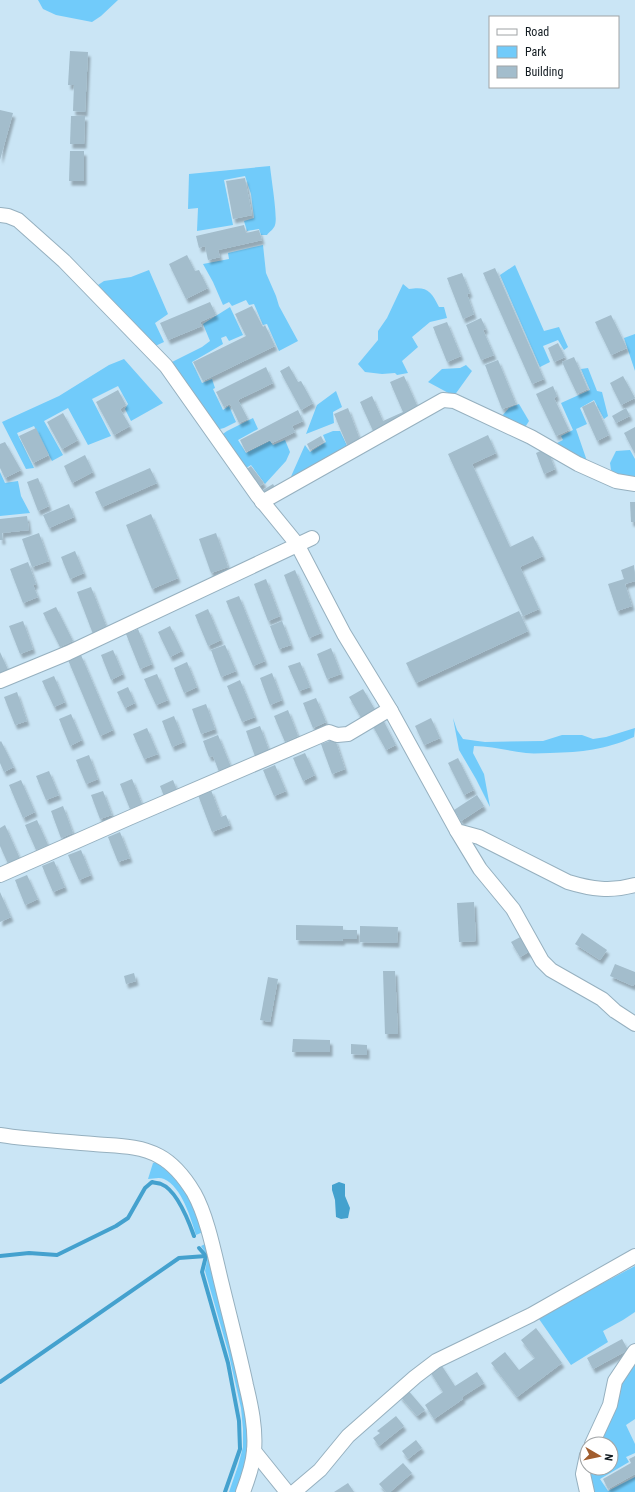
<svg xmlns="http://www.w3.org/2000/svg" width="635" height="1492" font-family="'Roboto Condensed',sans-serif">
  <style>
    .green { fill: #71cbfa }
    .water { fill: #44a1ce }
    .lines { fill: none; stroke-linecap: round; stroke-linejoin: round }
    .stream { stroke: #44a1ce; stroke-width: 4 }
    .building { fill: #a3bdcc; filter: url(#shadow) }
    .minor-casing { stroke: #96b0bf; stroke-width: 16 }
    .minor { stroke: #fff; stroke-width: 14 }
  </style>
  <defs>
    <filter id="shadow"><feDropShadow dx="2.5" dy="4.5" stdDeviation="1" flood-color="#0004"/></filter>
  </defs>
  <rect width="100%" height="100%" fill="#cae5f5"/>
  <g class="green">
    <polygon points="38,0 118,0 101,16 92,22 56,15 43,9"/>
    <path d="M270,166C271,177 278,218 275,225C274,229 269,232 267,235H261L259,229L247,231L244,221L254,218L251,194L245,176L224,180L233,225L197,231L198,208L188,209L189,174Z"/>
    <polygon points="263,245 266,273 276,296 279,306 298,341 279,351 267,324 263,325 254,304 249,305 246,300 232,306 229,302 223,305 213,282 203,264 229,259 228,253"/>
    <polygon points="515,265 544,331 559,327 568,347 564,350 558,340 543,346 550,362 540,367 500,275"/>
    <polygon points="149,270 168,314 155,323 164,342 153,347 98,285 104,281 131,277"/>
    <path d="M403,284L409,289C427,286 431,291 439,307H444L447,318L430,322L412,337L418,347L402,361L408,373L397,375L395,373L382,374L365,372L358,364L378,340V331L387,318Z"/>
    <polygon points="230,307 243,335 229,341 226,336 221,338 223,344 192,362 202,383 212,379 215,388 213,389 223,410 229,406 236,422 224,428 216,430 170,363 202,347 210,341 203,324"/>
    <polygon points="635,334 635,371 624,338"/>
    <polygon points="124,359 163,403 131,421 125,409 128,404 118,386 92,399 111,436 88,445 68,408 44,421 63,455 52,461 34,426 17,433 34,468 26,469 2,422 59,396 109,365"/>
    <polygon points="466,365 472,371 454,396 428,382 442,369 460,368"/>
    <polygon points="588,368 597,391 602,392 608,416 604,419 594,400 580,408 587,424 576,429 588,464 553,445 563,440 561,436 573,430 561,403 590,390 581,369"/>
    <polygon points="336,391 342,407 333,412 334,423 306,434 317,405"/>
    <polygon points="519,404 529,421 524,429 501,417 509,408"/>
    <polygon points="253,418 258,429 238,440 246,453 270,441 273,445 285,440 290,452 286,461 265,484 251,465 243,470 220,436 227,431"/>
    <polygon points="333,431 340,431 349,450 289,481 305,445 310,452 326,442 323,435"/>
    <polygon points="630,450 635,459 635,480 618,475 611,470 610,463 616,451"/>
    <polygon points="0,472 5,483 18,481 21,496 30,513 0,516"/>
    <path d="M453,718L457,730L463,739L485,742L543,741L562,735H582L593,739L606,737L635,728L634,737C604,750 583,752 550,753C542,753 534,754 526,753C508,751 492,746 474,746L473,753L484,774L490,807L476,779L459,750Z"/>
    <path d="M159,1161L173,1171L188,1195L203,1232L196,1235C191,1219 182,1187 164,1179C159,1177 153,1179 148,1179L153,1163Z"/>
    <polygon points="207,1243 248,1414 248,1451 244,1471 236,1492 229,1492 238,1466 243,1447 243,1429 241,1408 228,1351 205,1271 208,1256 201,1246"/>
    <polygon points="635,1266 635,1312 623,1320 603,1331 608,1342 571,1365 539,1319 579,1292 603,1283"/>
    <polygon points="635,1358 635,1419 626,1425 635,1444 635,1453 626,1457 629,1462 600,1479 608,1491 635,1477 635,1492 591,1492 589,1468 611,1468 611,1444 597,1444 619,1381"/>
  </g>
  <polygon class="water" points="339,1182 345,1184 345,1196 350,1208 348,1218 341,1219 336,1217 335,1200 332,1190 332,1185"/>
  <g class="lines">
    <g class="stream">
      <polyline points="199,1248 206,1256"/>
      <path d="M0,1256L29,1253L57,1255L116,1226L128,1218L145,1188L152,1182C155,1183 159,1183 161,1184C177,1190 189,1222 194,1236"/>
      <polyline points="206,1256 202,1272 228,1363 239,1421 240,1449 225,1492"/>
      <polyline points="0,1382 179,1258 206,1256"/>
    </g>
  </g>
  <g class="building">
    <polygon points="70,51 88,52 85,112 73,111 74,85 68,85"/>
    <polygon points="0,110 13,113 0,160"/>
    <polygon points="71,116 85,116 84,144 70,144"/>
    <polygon points="70,151 84,151 84,181 69,181"/>
    <polygon points="245,178 252,215 233,219 226,181"/>
    <polygon points="244,225 246,233 259,230 262,240 218,250 220,257 208,260 205,246 199,248 196,236"/>
    <polygon points="187,255 195,271 199,270 208,288 186,299 169,264"/>
    <polygon points="495,268 544,379 532,384 483,273"/>
    <polygon points="462,273 470,293 467,294 474,314 463,319 447,278"/>
    <polygon points="210,302 216,315 200,322 202,326 168,340 160,323"/>
    <polygon points="252,306 263,327 265,325 275,346 203,381 193,362 246,336 235,314"/>
    <polygon points="611,315 627,348 611,355 595,322"/>
    <polygon points="481,318 486,329 483,330 494,355 481,360 466,325"/>
    <polygon points="447,322 461,356 447,362 433,327"/>
    <polygon points="558,343 565,357 554,362 548,348"/>
    <polygon points="574,357 588,389 577,394 562,362"/>
    <polygon points="498,360 516,404 502,409 485,365"/>
    <polygon points="289,366 298,382 301,381 313,403 301,410 280,371"/>
    <polygon points="266,367 273,383 238,400 248,419 239,423 230,404 224,407 216,392"/>
    <polygon points="404,376 420,412 374,433 360,402 372,396 383,421 403,412 390,382"/>
    <polygon points="623,376 635,398 621,405 610,383"/>
    <polygon points="553,386 557,396 554,398 569,430 556,436 536,394"/>
    <polygon points="118,390 126,405 120,409 130,426 114,435 96,402"/>
    <polygon points="594,401 609,435 597,441 582,407"/>
    <polygon points="348,408 360,440 347,445 334,414"/>
    <polygon points="626,408 630,416 616,423 612,416"/>
    <polygon points="298,410 303,421 292,426 295,432 272,443 270,440 246,452 240,440"/>
    <polygon points="63,413 78,440 62,449 47,422"/>
    <polygon points="635,427 635,454 624,433"/>
    <polygon points="36,428 49,455 33,463 19,436"/>
    <polygon points="488,435 496,453 472,464 510,547 533,536 543,556 520,567 539,609 523,616 448,454"/>
    <polygon points="321,436 324,442 310,450 307,444"/>
    <polygon points="5,442 21,470 5,478 0,468 0,444"/>
    <polygon points="547,448 555,469 544,474 536,453"/>
    <polygon points="85,455 93,472 72,483 64,466"/>
    <polygon points="251,466 264,483 256,489 244,471"/>
    <polygon points="150,468 157,483 102,507 95,492"/>
    <polygon points="38,478 49,506 38,511 27,482"/>
    <polygon points="273,484 277,491 267,497 263,490"/>
    <polygon points="630,502 635,502 635,522 631,522"/>
    <polygon points="69,504 74,517 49,528 43,515"/>
    <polygon points="151,514 178,578 152,589 126,525"/>
    <polygon points="27,516 29,530 2,533 3,540 0,540 0,519"/>
    <polygon points="39,533 49,561 32,567 22,539"/>
    <polygon points="216,533 228,567 211,573 199,539"/>
    <polygon points="75,551 84,573 70,579 61,557"/>
    <polygon points="28,562 36,584 33,585 38,597 23,603 10,569"/>
    <polygon points="634,565 635,581 625,584 632,606 617,611 608,584 624,579 621,570"/>
    <polygon points="295,570 321,633 309,638 284,575"/>
    <polygon points="266,579 280,616 268,621 254,584"/>
    <polygon points="91,587 107,628 93,634 77,592"/>
    <polygon points="239,596 265,661 253,666 226,601"/>
    <polygon points="56,607 73,641 60,647 43,613"/>
    <polygon points="208,609 221,640 208,646 195,615"/>
    <polygon points="519,611 528,631 416,683 406,663"/>
    <polygon points="23,621 33,649 20,654 9,626"/>
    <polygon points="282,621 291,645 279,649 270,626"/>
    <polygon points="170,626 182,651 170,657 158,632"/>
    <polygon points="138,629 152,664 140,669 126,634"/>
    <polygon points="225,645 236,671 221,677 211,650"/>
    <polygon points="331,648 341,674 327,679 317,654"/>
    <polygon points="113,650 123,674 111,680 101,655"/>
    <polygon points="0,652 9,672 0,675"/>
    <polygon points="81,655 113,730 100,736 68,660"/>
    <polygon points="187,662 197,687 184,693 174,668"/>
    <polygon points="300,662 310,687 299,691 288,666"/>
    <polygon points="272,673 282,700 270,705 260,678"/>
    <polygon points="157,674 168,700 156,705 144,679"/>
    <polygon points="54,676 65,702 54,707 42,681"/>
    <polygon points="240,680 255,717 242,722 227,686"/>
    <polygon points="128,687 135,703 125,708 117,692"/>
    <polygon points="363,689 377,713 363,721 349,697"/>
    <polygon points="17,692 27,721 15,725 4,697"/>
    <polygon points="316,698 326,722 313,728 303,703"/>
    <polygon points="206,704 215,729 201,734 192,709"/>
    <polygon points="288,710 298,736 285,742 274,716"/>
    <polygon points="71,714 82,740 70,746 59,719"/>
    <polygon points="174,716 184,742 172,747 162,721"/>
    <polygon points="381,716 396,745 386,750 370,721"/>
    <polygon points="431,718 440,738 424,745 415,726"/>
    <polygon points="260,726 271,756 257,762 246,731"/>
    <polygon points="147,728 158,754 144,759 133,734"/>
    <polygon points="218,735 233,772 221,777 213,756 209,757 203,741"/>
    <polygon points="335,739 345,769 332,774 321,744"/>
    <polygon points="1,741 14,767 4,772 0,763 0,742"/>
    <polygon points="305,753 315,775 303,781 293,758"/>
    <polygon points="89,755 98,779 86,784 76,760"/>
    <polygon points="458,758 474,790 464,795 448,763"/>
    <polygon points="275,765 286,791 274,796 263,770"/>
    <polygon points="49,771 59,795 46,800 36,776"/>
    <polygon points="132,779 142,804 130,809 120,784"/>
    <polygon points="21,780 35,812 23,818 9,785"/>
    <polygon points="173,780 179,795 166,801 160,786"/>
    <polygon points="211,790 221,817 226,815 230,825 212,832 198,795"/>
    <polygon points="103,791 112,815 100,819 91,795"/>
    <polygon points="477,795 484,806 461,821 454,810"/>
    <polygon points="63,806 73,833 61,838 51,811"/>
    <polygon points="37,820 48,845 36,850 25,825"/>
    <polygon points="5,825 21,861 9,866 0,846 0,828"/>
    <polygon points="120,832 130,858 118,862 108,837"/>
    <polygon points="81,850 91,875 79,880 68,855"/>
    <polygon points="54,861 65,887 53,892 42,866"/>
    <polygon points="27,875 38,899 25,905 15,880"/>
    <polygon points="0,892 11,917 0,922"/>
    <polygon points="474,902 476,941 459,942 457,903"/>
    <polygon points="296,925 343,926 343,930 357,930 357,939 343,939 342,941 296,940"/>
    <polygon points="360,926 398,927 397,943 360,942"/>
    <polygon points="582,933 607,950 600,960 575,944"/>
    <polygon points="524,935 532,950 520,957 511,942"/>
    <polygon points="615,964 635,972 635,983 633,986 610,976"/>
    <polygon points="383,971 395,971 398,1034 385,1034"/>
    <polygon points="134,973 136,981 126,984 124,976"/>
    <polygon points="268,977 278,979 270,1022 260,1020"/>
    <polygon points="293,1039 330,1040 330,1052 292,1052"/>
    <polygon points="351,1044 367,1045 367,1055 351,1054"/>
    <polygon points="536,1328 562,1363 517,1397 491,1363 505,1352 519,1370 535,1358 521,1340"/>
    <polygon points="622,1339 628,1350 593,1369 587,1358"/>
    <polygon points="440,1363 455,1386 477,1372 484,1383 462,1397 463,1399 434,1419 425,1405 443,1392 429,1370"/>
    <polygon points="407,1389 425,1410 417,1416 399,1395"/>
    <polygon points="396,1416 404,1426 379,1446 373,1438 380,1433 377,1431"/>
    <polygon points="416,1440 422,1448 408,1459 402,1451"/>
    <polygon points="635,1456 635,1474 608,1489 603,1479 631,1463 629,1459"/>
    <polygon points="403,1463 412,1473 390,1492 386,1492 379,1484"/>
    <polygon points="348,1483 354,1492 334,1492"/>
  </g>
  <g class="lines">
    <g class="minor-casing">
      <g id="minor">
        <path d="M0,215L8,216L18,220L64,261L166,366L257,495L297,544L344,634L391,711L457,831L479,837L568,882C591,889 611,892 635,885"/>
        <polyline points="262,502 443,400 454,401 531,437 578,464 616,481 635,484"/>
        <polyline points="0,681 68,653 312,538"/>
        <polyline points="457,831 480,869 513,909 542,961 551,970 602,999 615,1011 635,1024"/>
        <polyline points="0,875 129,818 329,732 337,735 348,734 385,712 391,711"/>
        <path d="M0,1135C31,1140 62,1141 94,1144C115,1146 139,1145 159,1156C174,1164 185,1178 194,1193C208,1218 215,1257 222,1285C230,1318 239,1352 246,1385C251,1406 256,1429 254,1451C253,1465 248,1479 243,1492"/>
        <polyline points="592,1444 610,1405 615,1381 635,1351"/>
        <polyline points="254,1451 287,1492"/>
        <polyline points="294,1492 320,1470 348,1436 415,1377 436,1361 531,1315 635,1256"/>
        <polyline points="587,1492 583,1474 587,1455"/>
      </g>
    </g>
    <use href="#minor" class="minor"/>
  </g>
  <rect x="489" y="16" width="130" height="72" fill="#ffffff" stroke="#a0a4a6"/>
  <rect x="497" y="29" width="20" height="6" fill="#ffffff" stroke="#a0a4a6"/>
  <text x="525" y="36" font-size="12" fill="#121b21">Road</text>
  <rect x="497" y="46" width="20" height="12" fill="#71cbfa" stroke="#a0a4a6"/>
  <text x="525" y="56" font-size="12" fill="#121b21">Park</text>
  <rect x="497" y="66" width="20" height="12" fill="#a3bdcc" stroke="#a0a4a6"/>
  <text x="525" y="76" font-size="12" fill="#121b21">Building</text>
  <g transform="translate(599 1456) rotate(99)"><circle r="19" fill="#ffffff" stroke="#a0a4a6"/>
  <path d="M0-3L7 15L0 10L-7 15Z" fill="#a15d2e"/>
  <text y="-6" font-size="11" font-weight="bold" text-anchor="middle" fill="#121b21">N</text>
  </g>
</svg>
